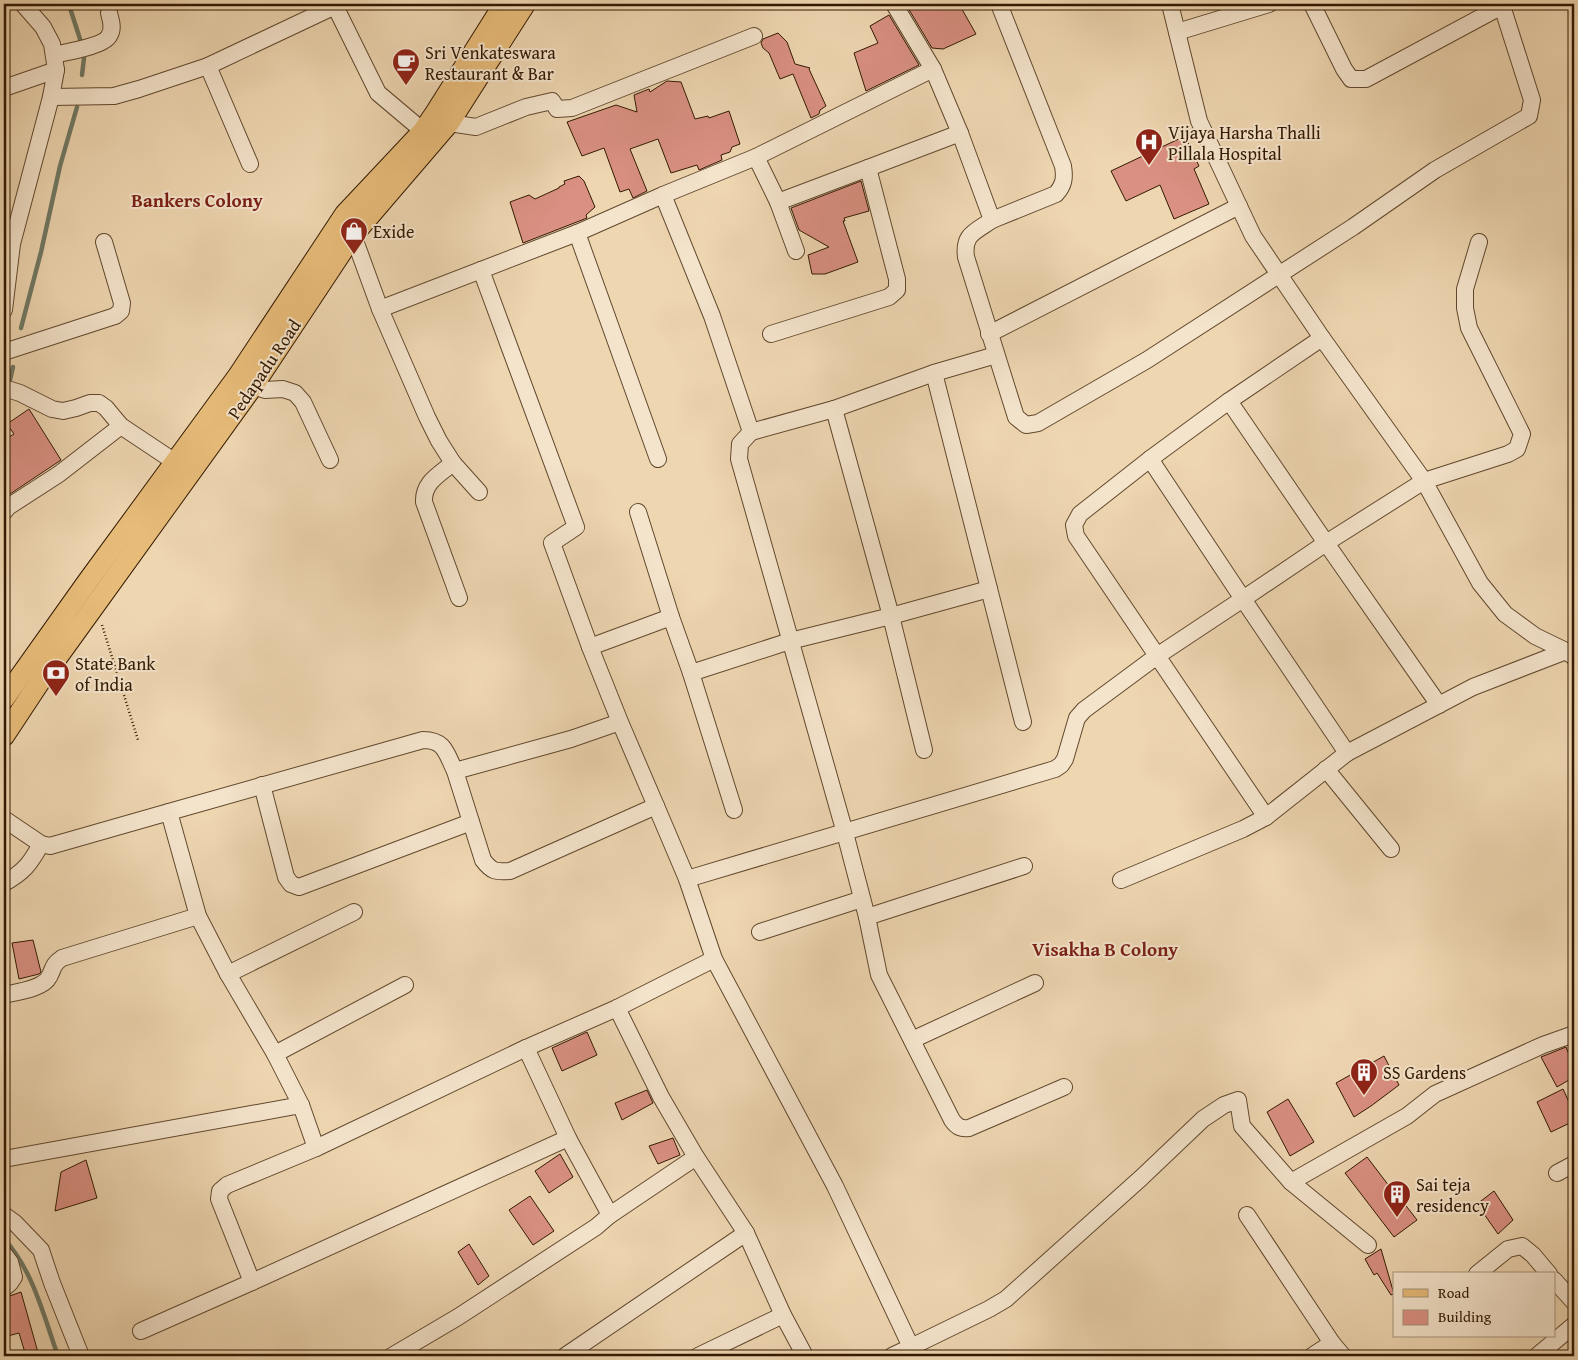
<svg xmlns="http://www.w3.org/2000/svg" width="1578" height="1360" font-family="'Gentium Book Plus',serif">
  <style>
    .lines { fill: none; stroke-linecap: round; stroke-linejoin: round }
    .stream { stroke: #707965; stroke-width: 4.5 }
    .building { fill: #da9082; stroke: #321901 }
    .minor-casing { stroke: #61482d; stroke-width: 18 }
    .major-casing { stroke: #321901; stroke-width: 22 }
    .path { stroke: #321901; stroke-width: 2.5; stroke-dasharray: 1 2.5; stroke-linecap: butt }
    .minor { stroke: #f4e4cc; stroke-width: 16 }
    .major { stroke: #e7bb78; stroke-width: 20 }
    .labels { text-anchor: middle; dominant-baseline: central; stroke-width: 4; stroke-linejoin: round; paint-order: stroke }
    .poi-label { font-size: 18px; fill: #321901; stroke: #f4e4cc; text-anchor: start }
    .street-label { font-size: 18px; fill: #321901; stroke: #f4e4cc }
    .neighbourhood-label { font-size: 19px; font-weight: bold; fill: #7a1f14; stroke: #f4e4cc }
  </style>
  <rect width="100%" height="100%" fill="#eed6b1"/>
  <filter id="stains"><feTurbulence type="fractalNoise" baseFrequency=".004" numOctaves="4"/><feColorMatrix values="0 0 0 0 .2 0 0 0 0 .09 0 0 0 0 .02 0 0 0 .5 -.17"/></filter>
  <radialGradient id="worn" r=".72"><stop offset=".6" stop-color="#630" stop-opacity="0"/><stop offset="1" stop-color="#630" stop-opacity=".3"/></radialGradient>
  <g class="lines">
    <g class="stream">
      <polyline points="63,4 70,8 80,39"/>
      <polyline points="82,75 84,58"/>
      <polyline points="21,328 41,252 60,166 77,107"/>
      <polyline points="10,380 13,367"/>
      <path d="M4,1239C33,1270 44,1317 58,1356"/>
    </g>
  </g>
  <g class="building">
    <polygon points="922,4 959,4 976,34 943,49 932,48 908,8"/>
    <polygon points="889,15 919,65 866,91 854,53 878,43 870,26"/>
    <polygon points="778,33 787,42 795,64 810,68 809,69 826,106 820,110 819,114 811,118 793,74 780,79 769,53 763,48 761,43 763,39"/>
    <polygon points="667,81 681,82 695,119 708,116 709,118 729,111 740,144 732,147 730,152 721,155 722,160 699,170 697,165 671,173 658,139 630,149 647,191 633,198 629,189 620,192 604,148 582,156 567,122 616,105 637,112 634,95 649,89 650,92"/>
    <polygon points="1185,136 1199,166 1194,169 1209,204 1174,219 1160,185 1126,201 1111,171"/>
    <polygon points="579,176 584,181 595,207 586,215 587,218 523,243 510,202 529,195 535,199 559,188 559,187 565,184 564,181"/>
    <polygon points="861,181 869,211 844,218 845,221 843,221 858,262 825,274 812,274 808,255 829,247 799,230 791,208"/>
    <polygon points="29,409 61,460 4,498 4,440 14,434 7,424"/>
    <polygon points="33,940 41,972 39,974 19,979 12,943"/>
    <polygon points="587,1032 597,1055 562,1071 552,1048"/>
    <polygon points="1566,1047 1574,1067 1574,1077 1557,1087 1541,1057"/>
    <polygon points="1384,1056 1399,1085 1371,1106 1354,1117 1336,1083"/>
    <polygon points="1563,1089 1574,1113 1574,1121 1551,1132 1537,1102"/>
    <polygon points="647,1090 653,1103 622,1120 615,1103"/>
    <polygon points="1288,1099 1314,1142 1290,1156 1267,1112"/>
    <polygon points="673,1138 680,1155 658,1164 649,1146"/>
    <polygon points="560,1154 573,1177 549,1193 535,1171"/>
    <polygon points="1367,1157 1399,1199 1400,1198 1417,1220 1394,1237 1345,1173"/>
    <polygon points="86,1160 97,1198 55,1211 61,1172"/>
    <polygon points="1494,1191 1513,1220 1498,1234 1477,1204"/>
    <polygon points="530,1196 554,1231 533,1245 509,1210"/>
    <polygon points="469,1244 489,1276 478,1285 458,1252"/>
    <polygon points="1381,1249 1394,1294 1391,1295 1377,1273 1374,1275 1365,1259"/>
    <polygon points="21,1292 39,1356 26,1356 19,1333 4,1337 4,1298"/>
  </g>
  <g class="lines">
    <g class="minor-casing">
      <g id="minor">
        <path d="M894,4L933,69L960,133L992,220C975,232 963,234 966,257L1016,417L1026,425L1038,423L1147,360L1353,227L1435,170L1529,116L1532,100L1502,6L1503,4"/>
        <polyline points="1170,4 1199,121 1253,236 1322,338 1424,481 1480,583 1505,614 1535,636 1566,651 1574,657"/>
        <polyline points="1312,4 1344,69 1351,79 1366,79 1502,6"/>
        <polyline points="1177,32 1269,4"/>
        <path d="M54,55C66,52 104,46 109,36C114,29 111,21 109,13"/>
        <polyline points="208,66 250,164"/>
        <polyline points="4,88 56,70"/>
        <polyline points="51,97 114,96 139,89 208,66 335,6 378,93 423,131"/>
        <polyline points="449,123 476,127 526,107 552,101 557,109 572,108 754,36"/>
        <polyline points="756,157 778,202 796,251"/>
        <path d="M663,195L712,316L751,432L740,444L739,459L845,833L867,917L879,975L952,1120C957,1127 961,1129 969,1128L1064,1087"/>
        <polyline points="778,202 868,168"/>
        <path d="M992,220L1056,194C1064,185 1065,178 1063,166L999,4"/>
        <polyline points="577,233 658,459"/>
        <polyline points="353,235 380,309"/>
        <polyline points="481,270 576,527 552,543 590,647"/>
        <polyline points="4,310 12,244 51,97 56,70 52,44 43,27 23,4"/>
        <polyline points="771,334 889,297 897,290 897,279 868,168 960,133"/>
        <polyline points="989,334 1239,206"/>
        <polyline points="4,352 115,316 121,311 122,303 104,242"/>
        <polyline points="934,373 1023,722"/>
        <polyline points="253,386 265,390 283,389 295,393 303,402 330,460"/>
        <polyline points="4,388 20,393 52,409 63,411 76,408 90,403 99,403 106,408 121,426 175,462"/>
        <polyline points="1229,401 1326,543 1439,705"/>
        <polyline points="834,409 891,616 924,750"/>
        <polyline points="751,432 834,409 934,373 996,355"/>
        <polyline points="1150,459 1229,401 1322,338"/>
        <path d="M453,463C440,474 423,482 424,502L459,598"/>
        <polyline points="479,492 453,463 439,441 427,417 380,309 577,233 663,195 756,157 933,69"/>
        <polyline points="4,512 8,507 59,474 121,426"/>
        <polyline points="638,512 671,617 691,673"/>
        <path d="M620,722L656,806L510,871C496,872 492,872 483,860L455,771L571,739L620,722L590,647L671,617"/>
        <polyline points="1347,753 1243,599 1326,543 1424,481 1508,454 1517,449 1522,434 1469,328 1465,308 1465,289 1479,242"/>
        <polyline points="1326,769 1391,849"/>
        <polyline points="262,785 286,877 291,884 299,887 471,822"/>
        <polyline points="656,806 687,879 1055,769 1061,765 1065,759 1077,718 1084,710 1157,656 1243,599 1150,459 1080,514 1074,525 1076,536 1266,817"/>
        <polyline points="734,810 691,673 790,641 891,616 989,589"/>
        <polyline points="4,819 41,844 50,846 169,812"/>
        <polyline points="687,879 714,959 835,1186 911,1347 892,1356"/>
        <polyline points="1121,880 1243,829 1266,817 1347,753 1473,687 1566,651"/>
        <path d="M4,883C24,872 30,864 41,844"/>
        <polyline points="867,917 1024,866"/>
        <polyline points="760,932 862,899"/>
        <polyline points="228,974 354,912"/>
        <path d="M4,995C16,992 43,989 49,977C54,968 52,965 62,958L198,916"/>
        <polyline points="617,1008 661,1097 696,1157 746,1233 783,1315 805,1356"/>
        <polyline points="912,1040 1035,983"/>
        <polyline points="275,1054 405,985"/>
        <path d="M301,1105L275,1054L228,974L198,916L169,812L423,740C445,740 446,753 455,771"/>
        <polyline points="4,1159 301,1105 316,1148 526,1048 617,1008 714,959"/>
        <polyline points="1557,1173 1574,1164"/>
        <polyline points="1291,1182 1407,1116 1435,1094 1543,1045 1574,1034 1574,1036"/>
        <polyline points="4,1215 15,1223 41,1250 52,1283 81,1356"/>
        <polyline points="610,1215 696,1157"/>
        <polyline points="1247,1215 1332,1343"/>
        <polyline points="4,1254 10,1262 14,1277 10,1283 4,1288"/>
        <polyline points="1477,1274 1508,1249 1522,1246 1533,1255 1549,1274"/>
        <polyline points="1554,1280 1574,1302"/>
        <polyline points="252,1282 219,1199 220,1191 227,1185 316,1148"/>
        <polyline points="141,1331 252,1282 568,1138"/>
        <polyline points="911,1347 989,1309 1006,1299 1141,1178 1203,1119 1224,1105 1238,1100 1242,1126 1291,1182 1368,1245"/>
        <polyline points="392,1356 458,1317 596,1227 610,1215 568,1138 526,1048"/>
        <polyline points="565,1356 746,1233"/>
        <polyline points="698,1356 783,1315"/>
        <polyline points="1312,1356 1332,1343 1343,1356"/>
        <polyline points="1537,1356 1574,1325"/>
      </g>
    </g>
    <g class="major-casing">
      <g id="major">
        <polyline points="4,699 88,581 238,376 345,214 423,131 434,115 504,4"/>
        <polyline points="4,736 41,680 253,386 353,235 449,123 525,4"/>
      </g>
    </g>
    <polyline class="path" points="102,625 138,740"/>
    <use href="#minor" class="minor"/>
    <use href="#major" class="major"/>
  </g>
  <defs>
    <g id="cafe-pin" transform="scale(1.4375)"><path d="M0 17L-7.5 6A9.5 9.5 0 1 1 7.5 6Z" fill="#8f2418" stroke="#f4e4cc"/><path d="M-5.5-4.5H6V0H3Q3 3.5 0 3.5H-2.5Q-5.5 3.5-5.5 0ZM3-3.2v2h1.7v-2ZM-6 4.5H4V6H-6Z" fill="#fff"/></g>
    <g id="hospital-pin" transform="scale(1.4375)"><path d="M0 17L-7.5 6A9.5 9.5 0 1 1 7.5 6Z" fill="#8f2418" stroke="#f4e4cc"/><path d="M-5-5h3v3.5h4V-5h3V5h-3V1.5h-4V5h-3Z" fill="#fff"/></g>
    <g id="shop-pin" transform="scale(1.4375)"><path d="M0 17L-7.5 6A9.5 9.5 0 1 1 7.5 6Z" fill="#8f2418" stroke="#f4e4cc"/><path d="M-5-2.5h2.3a2.7 3.5 0 0 1 5.4 0H5L5.5 6h-11ZM-1.5-2.5h3a1.5 2.3 0 0 0-3 0Z" fill="#fff"/></g>
    <g id="bank-pin" transform="scale(1.4375)"><path d="M0 17L-7.5 6A9.5 9.5 0 1 1 7.5 6Z" fill="#8f2418" stroke="#f4e4cc"/><path d="M-6-4H6V4H-6ZM0-2.3a2.3 2.3 0 1 0 0 4.6a2.3 2.3 0 1 0 0-4.6Z" fill="#fff"/></g>
    <g id="building-pin" transform="scale(1.4375)"><path d="M0 17L-7.5 6A9.5 9.5 0 1 1 7.5 6Z" fill="#8f2418" stroke="#f4e4cc"/><path d="M-4-6H4V6H1V3H-1V6H-4ZM-2.5-4.3h1.7v1.8h-1.7ZM.8-4.3h1.7v1.8H.8ZM-2.5-1h1.7V.8h-1.7ZM.8-1h1.7V.8H.8Z" fill="#fff"/></g>
  </defs>
  <g fill-rule="evenodd">
    <use href="#cafe-pin" x="406" y="62"/>
    <use href="#hospital-pin" x="1149" y="142"/>
    <use href="#shop-pin" x="354" y="231"/>
    <use href="#bank-pin" x="56" y="673"/>
    <use href="#building-pin" x="1364" y="1072"/>
    <use href="#building-pin" x="1397" y="1194"/>
  </g>
  <g class="labels">
    <g class="poi-label">
      <text x="425" y="52">Sri Venkateswara<tspan x="425" dy="21">Restaurant &amp; Bar</tspan></text>
      <text x="1168" y="132">Vijaya Harsha Thalli<tspan x="1168" dy="21">Pillala Hospital</tspan></text>
      <text x="373" y="231">Exide</text>
      <text x="75" y="663">State Bank<tspan x="75" dy="21">of India</tspan></text>
      <text x="1383" y="1072">SS Gardens</text>
      <text x="1416" y="1184">Sai teja<tspan x="1416" dy="21">residency</tspan></text>
    </g>
    <g class="street-label">
      <text transform="translate(264 369) rotate(-56)">Pedapadu Road</text>
    </g>
    <g class="neighbourhood-label">
      <text x="197" y="200">Bankers Colony</text>
      <text x="1105" y="949">Visakha B Colony</text>
    </g>
  </g>
  <rect width="1578" height="1360" fill="none" stroke="#eed6b1" stroke-width="20"/>
  <rect x="5" y="5" width="1568" height="1350" fill="none" stroke="#321901" stroke-width="2.5"/>
  <rect x="10" y="10" width="1558" height="1340" fill="none" stroke="#321901"/>
  <rect x="1393" y="1272" width="162" height="65" fill="#f4e4cc" stroke="#a6937b"/>
  <rect x="1403" y="1289" width="25" height="8" fill="#e7bb78" stroke="#a6937b"/>
  <text x="1438" y="1298" font-size="15" fill="#321901">Road</text>
  <rect x="1403" y="1310" width="25" height="15" fill="#da9082" stroke="#a6937b"/>
  <text x="1438" y="1322" font-size="15" fill="#321901">Building</text>
  <rect width="100%" height="100%" filter="url(#stains)"/>
  <rect width="100%" height="100%" fill="url(#worn)"/>
</svg>
